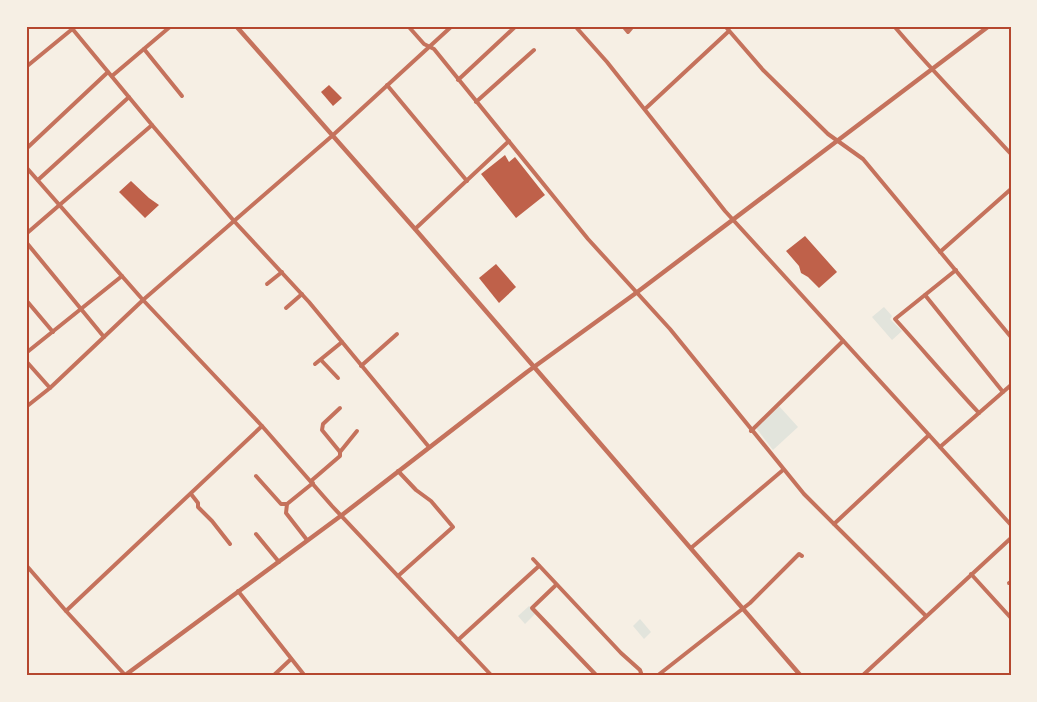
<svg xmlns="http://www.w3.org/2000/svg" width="1037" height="702" font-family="'Golos Text',sans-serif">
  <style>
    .green { fill: #e2e4dc }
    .building { fill: #bf614a }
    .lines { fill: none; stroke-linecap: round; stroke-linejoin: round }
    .minor { stroke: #c5725c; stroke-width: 4 }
    .tertiary { stroke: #c5725c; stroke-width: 4.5 }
    .neatline { fill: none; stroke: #b5482f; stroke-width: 2 }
  </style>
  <rect width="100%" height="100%" fill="#f6efe4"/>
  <g class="green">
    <polygon points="884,307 892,316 890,319 902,331 892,340 872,317"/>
    <polygon points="779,406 798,427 773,450 756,428"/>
    <polygon points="529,606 536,613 525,624 518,616"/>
    <polygon points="640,619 651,632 644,639 633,626"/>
  </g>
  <g class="building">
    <polygon points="329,85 342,98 333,106 321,92"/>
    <polygon points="505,155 509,162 515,157 545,195 516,218 481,174"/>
    <polygon points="131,181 149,198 159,205 145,218 119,192"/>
    <polygon points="805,236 837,272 819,288 808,277 801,273 799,266 786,251"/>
    <polygon points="496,264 516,287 499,303 479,278"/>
  </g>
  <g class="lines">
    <g class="minor">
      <polyline points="408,26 424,44 434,49 588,239 670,329 804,494 926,616"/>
      <polyline points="575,26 607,62 725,211 1011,525"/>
      <polyline points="623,26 628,32 633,26"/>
      <polyline points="725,26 763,70 828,134 863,159 1011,337"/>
      <path d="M894,26C931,70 972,111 1011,154"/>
      <polyline points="144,49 182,96"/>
      <polyline points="26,67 76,26"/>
      <polyline points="112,76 171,26"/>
      <polyline points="458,80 516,26"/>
      <polyline points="387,85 467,181"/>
      <polyline points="476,102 534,50"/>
      <polyline points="645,109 729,31"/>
      <polyline points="152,125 234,221 309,302 429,447"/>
      <polyline points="26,149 108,72"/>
      <polyline points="26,167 143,300 262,426 332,506 492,676"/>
      <polyline points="38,180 129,97"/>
      <polyline points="415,229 509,141"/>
      <polyline points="26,234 152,125 70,26"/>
      <polyline points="26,242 104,337"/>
      <polyline points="940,252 1011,189"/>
      <path d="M956,270L895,319C923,350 950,382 979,413"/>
      <polyline points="267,284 282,272"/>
      <polyline points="925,295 1003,392"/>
      <polyline points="26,300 53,332"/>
      <polyline points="286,308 302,294"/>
      <polyline points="26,353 122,276"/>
      <polyline points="321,360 338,378"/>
      <polyline points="26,361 50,388"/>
      <polyline points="315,364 342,342"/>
      <polyline points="361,366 397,334"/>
      <polyline points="26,407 50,388 143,300 332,136 452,26"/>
      <polyline points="751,431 843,341"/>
      <polyline points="940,447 1011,385"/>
      <polyline points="340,452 357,431"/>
      <polyline points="256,476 281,504 287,504 286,513 307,540"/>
      <polyline points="311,481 340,456 340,452 322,430 323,424 340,408"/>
      <polyline points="191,494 198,503 198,507 212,521 230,544"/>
      <polyline points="287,504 313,483"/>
      <polyline points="834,524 929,435"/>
      <polyline points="256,534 279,562"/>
      <polyline points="691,548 783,470"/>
      <polyline points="533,559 621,653 640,670 642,676"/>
      <polyline points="26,565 66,611 126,676"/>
      <polyline points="971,574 1011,618"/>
      <polyline points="398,576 453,527 431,501 416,490 398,471"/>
      <polyline points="1009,583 1011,582"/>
      <polyline points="556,585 532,608 597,676"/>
      <polyline points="238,591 305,676"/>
      <polyline points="66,611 262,426"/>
      <polyline points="458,640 539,566"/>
      <polyline points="273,676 291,659"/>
      <polyline points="657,676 750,603 799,554 802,556"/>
      <polyline points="862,676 1011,538"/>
    </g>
    <g class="tertiary">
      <polyline points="236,26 415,229 801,676"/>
      <polyline points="124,676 342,515 527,372 636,293 989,26"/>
    </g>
  </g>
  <rect width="1037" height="702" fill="none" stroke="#f6efe4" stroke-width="55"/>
  <rect x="28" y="28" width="982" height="646" class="neatline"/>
</svg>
